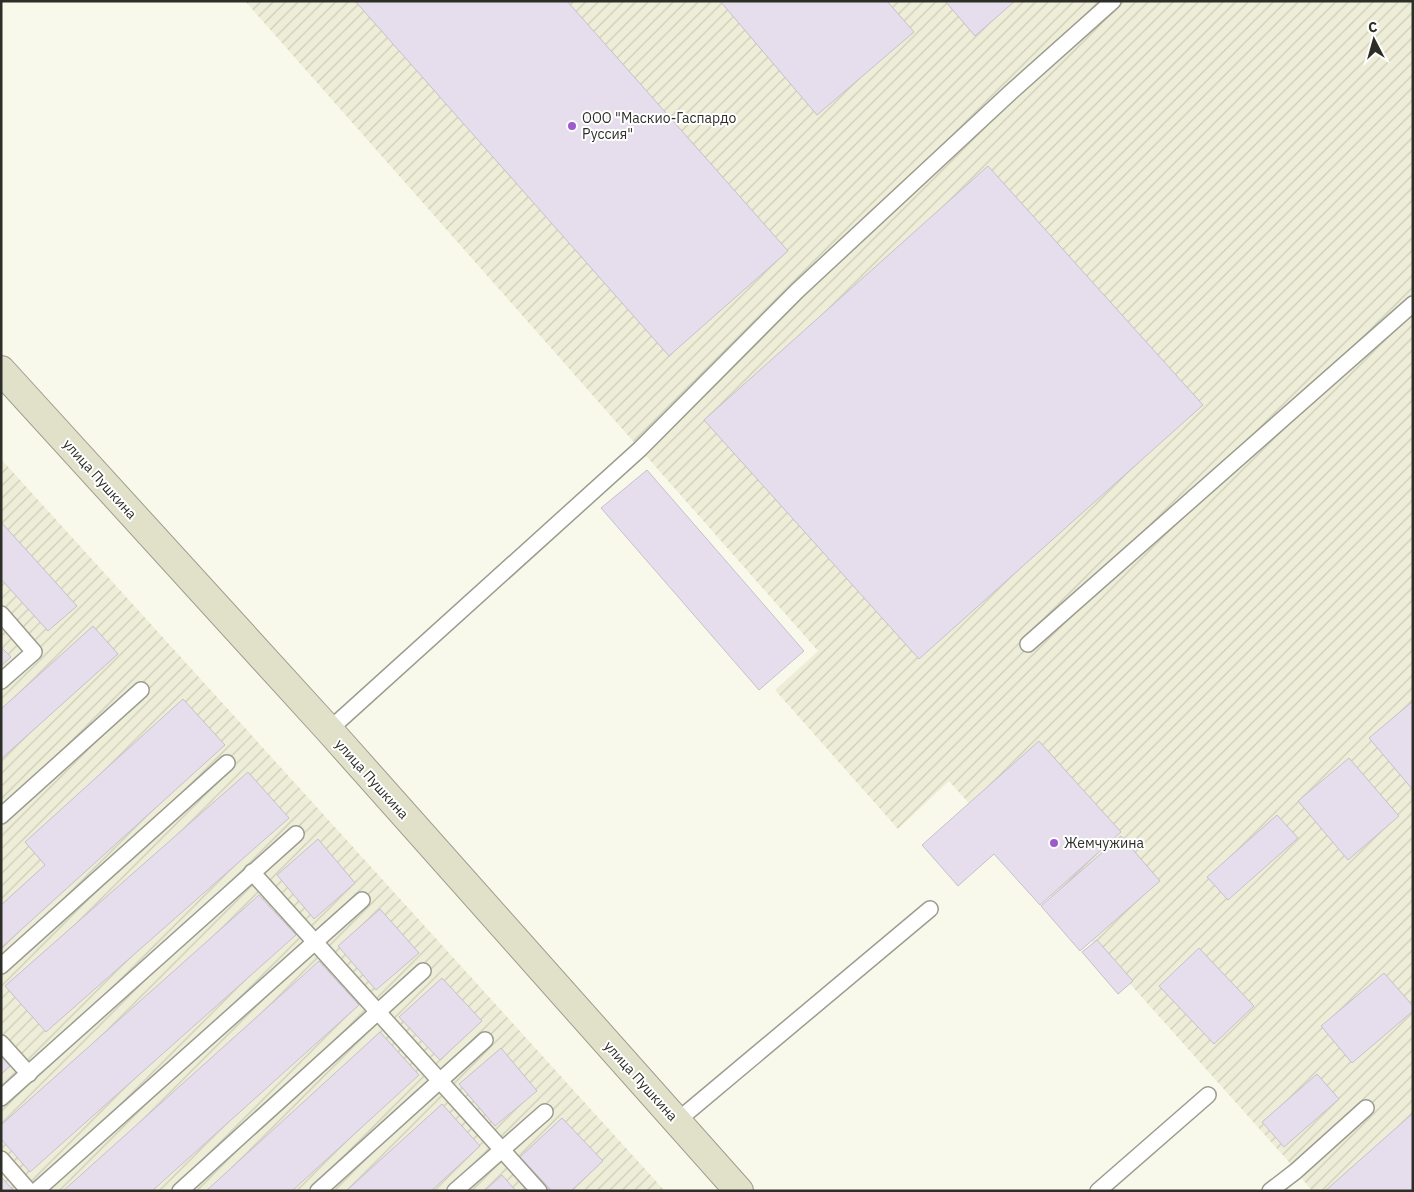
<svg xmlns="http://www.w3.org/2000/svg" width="1414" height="1192" font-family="'IBM Plex Sans',sans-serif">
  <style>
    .industrial { fill: url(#industrial-furrows) }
    .building { fill: #e6deec; stroke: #c7bfcd }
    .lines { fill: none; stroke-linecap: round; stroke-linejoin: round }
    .lane-casing { stroke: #9c9d8f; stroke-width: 18 }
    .secondary-casing { stroke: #9c9d8f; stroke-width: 30 }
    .lane { stroke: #fff; stroke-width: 15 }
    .secondary { stroke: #e1e1ca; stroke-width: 28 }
    .poi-dot { fill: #9e59cd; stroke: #fff; stroke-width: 2 }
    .labels { text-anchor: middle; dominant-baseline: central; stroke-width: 4; stroke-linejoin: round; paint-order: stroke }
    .poi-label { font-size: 14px; fill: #2e2e29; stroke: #fff; text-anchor: start }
    .street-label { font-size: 14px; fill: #2e2e29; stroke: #fff }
  </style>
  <defs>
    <pattern id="industrial-furrows" width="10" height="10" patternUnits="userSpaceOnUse" patternTransform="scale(1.25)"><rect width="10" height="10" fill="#eeeed8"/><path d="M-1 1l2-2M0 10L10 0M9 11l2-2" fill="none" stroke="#ccccb9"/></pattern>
  </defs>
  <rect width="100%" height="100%" fill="#f8f9ea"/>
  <g class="industrial">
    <polygon points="245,1 1413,1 1413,1191 1312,1191 1288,1161 949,781 898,829 775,690 818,651"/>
    <polygon points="1,459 665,1191 1,1191"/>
  </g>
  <g class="building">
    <polygon points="355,1 567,1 788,251 669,356"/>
    <polygon points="720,1 887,1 914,32 817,115"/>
    <polygon points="945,1 1015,1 975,36"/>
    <polygon points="988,166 1203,405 919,659 704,420"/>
    <polygon points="647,470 804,651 759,690 601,508"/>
    <polygon points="1,522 77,606 48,631 1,579"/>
    <polygon points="93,626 118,654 1,759 1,709"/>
    <polygon points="1,647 11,657 1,666"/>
    <polygon points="183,699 225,745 1,948 1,905 45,865 25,842"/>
    <polygon points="1413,701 1413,790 1369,738"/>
    <polygon points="1039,741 1121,832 1040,905 994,854 958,886 922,845"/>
    <polygon points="1349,758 1399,816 1348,860 1298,801"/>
    <polygon points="248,772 289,818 46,1032 5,986"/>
    <polygon points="1277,815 1298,838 1228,900 1207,877"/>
    <polygon points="1121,836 1160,881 1080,951 1041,906"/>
    <polygon points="318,839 355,883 314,919 277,875"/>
    <polygon points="259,895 296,935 30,1172 1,1139 1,1125"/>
    <polygon points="380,909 419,953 376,990 338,946"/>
    <polygon points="1097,940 1133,981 1118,994 1082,952"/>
    <polygon points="1199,948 1254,1006 1214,1044 1159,986"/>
    <polygon points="319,961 359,1005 152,1191 63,1191"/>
    <polygon points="1384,973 1413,1006 1413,1011 1352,1063 1321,1026"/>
    <polygon points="442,978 482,1021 440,1060 399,1017"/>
    <polygon points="380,1032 419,1075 292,1191 206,1191"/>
    <polygon points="501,1048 537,1091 495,1126 459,1084"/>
    <polygon points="1,1056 10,1066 1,1074"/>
    <polygon points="1317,1074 1339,1099 1284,1147 1262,1122"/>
    <polygon points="442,1104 480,1146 431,1191 346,1191"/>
    <polygon points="1413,1113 1413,1191 1325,1191"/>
    <polygon points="562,1118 603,1161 571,1191 552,1191 520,1157"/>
    <polygon points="502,1175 516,1191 484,1191"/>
    <polygon points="1,1177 14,1191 1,1191"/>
  </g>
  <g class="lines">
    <g class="lane-casing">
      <g id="lane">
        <polyline points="1,614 34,652 1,681"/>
        <polyline points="1028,644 1413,304"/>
        <polyline points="329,730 640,449 797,291 1011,92 1113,1"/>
        <polyline points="1,816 141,690"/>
        <polyline points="252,872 539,1191"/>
        <polyline points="1,966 227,763"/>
        <polyline points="1,1043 29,1074"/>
        <polyline points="1,1098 296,834"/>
        <polyline points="677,1121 930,909"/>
        <polyline points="1,1159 29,1191"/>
        <polyline points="36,1191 362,900"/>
        <polyline points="180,1191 423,971"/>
        <polyline points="318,1191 485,1040"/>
        <polyline points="455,1191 545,1112"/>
        <polyline points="1098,1191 1208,1095"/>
        <polyline points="1270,1191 1296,1171 1366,1108"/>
      </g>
    </g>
    <g class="secondary-casing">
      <polyline id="secondary" points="1,370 329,730 739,1191"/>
    </g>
    <use href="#lane" class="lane"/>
    <use href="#secondary" class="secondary"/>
  </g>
  <g class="poi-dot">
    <circle cx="572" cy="126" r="5"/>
    <circle cx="1054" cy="843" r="5"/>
  </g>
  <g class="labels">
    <g class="poi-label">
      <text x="582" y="118">ООО "Маскио-Гаспардо<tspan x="582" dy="16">Руссия"</tspan></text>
      <text x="1064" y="843">Жемчужина</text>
    </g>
    <g class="street-label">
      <text transform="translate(100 479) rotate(48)">улица Пушкина</text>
      <text transform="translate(372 779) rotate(48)">улица Пушкина</text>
      <text transform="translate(641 1081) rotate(48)">улица Пушкина</text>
    </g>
  </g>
  <rect width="1414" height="1192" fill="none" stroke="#2e2e29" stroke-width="5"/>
  <g transform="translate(1374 40) rotate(354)" stroke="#ffffff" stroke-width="4" paint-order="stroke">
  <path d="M0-4L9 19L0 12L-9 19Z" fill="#2e2e29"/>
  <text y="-8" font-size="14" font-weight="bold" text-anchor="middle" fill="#2e2e29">С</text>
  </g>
</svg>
